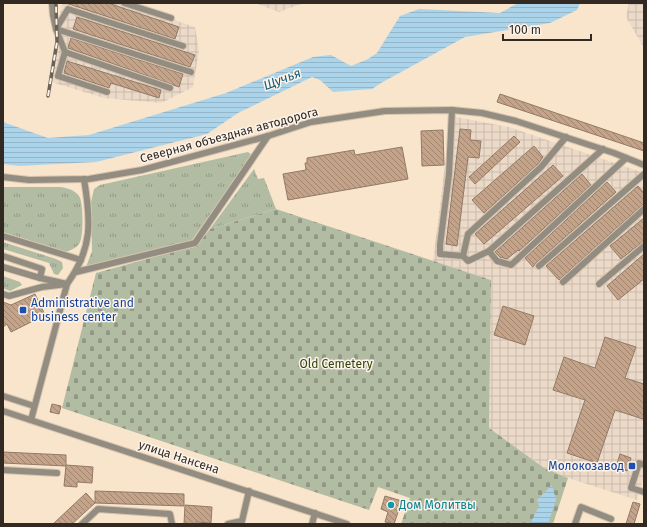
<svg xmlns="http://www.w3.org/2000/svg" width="647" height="527" font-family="'Fira Sans',sans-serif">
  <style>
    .industrial { fill: url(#industrial-grid) }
    .grass { fill: url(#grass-tufts) }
    .cemetery { fill: url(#cemetery-stones) }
    .water { fill: url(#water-rules) }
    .building { fill: url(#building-back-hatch); stroke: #917a67 }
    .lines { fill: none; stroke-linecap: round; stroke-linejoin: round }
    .minor-casing { stroke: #d5c3ad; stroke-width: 8 }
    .minor { stroke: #928c81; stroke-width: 6 }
    .rail-casing { stroke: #6d6154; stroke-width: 3.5 }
    .rail { stroke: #fcf3ea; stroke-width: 2; stroke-dasharray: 6; stroke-linecap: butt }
    .transit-dot { fill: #1a4fb4; stroke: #fcf3ea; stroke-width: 1.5 }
    .culture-dot { fill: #0f9aa8; stroke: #fcf3ea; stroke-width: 1.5 }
    .labels { text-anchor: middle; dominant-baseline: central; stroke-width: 3; stroke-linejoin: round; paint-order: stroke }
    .street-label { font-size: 12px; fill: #322a22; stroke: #fcf3ea }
    .transit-label { font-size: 12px; fill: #164399; stroke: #fcf3ea; text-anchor: start }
    .park-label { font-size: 12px; fill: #334409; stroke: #fcf3ea }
    .culture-label { font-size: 12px; fill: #0d838f; stroke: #fcf3ea; text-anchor: start }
    .water-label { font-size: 13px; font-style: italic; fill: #145d7a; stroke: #fcf3ea }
  </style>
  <defs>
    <pattern id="industrial-grid" width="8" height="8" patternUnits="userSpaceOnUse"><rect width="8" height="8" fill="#ecdac9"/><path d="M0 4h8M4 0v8" fill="none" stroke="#cbbbac"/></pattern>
    <pattern id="grass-tufts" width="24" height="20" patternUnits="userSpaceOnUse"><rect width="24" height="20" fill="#b2bca2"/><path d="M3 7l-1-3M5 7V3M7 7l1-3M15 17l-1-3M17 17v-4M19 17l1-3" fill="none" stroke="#919984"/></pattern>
    <pattern id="cemetery-stones" width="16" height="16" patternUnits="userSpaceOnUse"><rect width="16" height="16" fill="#b2bca2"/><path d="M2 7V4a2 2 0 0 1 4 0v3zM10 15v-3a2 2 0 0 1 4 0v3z" fill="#919984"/></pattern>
    <pattern id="water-rules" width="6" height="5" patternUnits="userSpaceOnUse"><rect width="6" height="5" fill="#abd4ea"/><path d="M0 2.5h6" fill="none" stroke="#94b6c8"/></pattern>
    <pattern id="building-back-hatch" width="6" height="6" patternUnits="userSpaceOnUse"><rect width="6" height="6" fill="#c4a389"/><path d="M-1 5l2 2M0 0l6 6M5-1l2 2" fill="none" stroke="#a08570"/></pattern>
  </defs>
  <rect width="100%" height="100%" fill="#f9e4cc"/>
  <g class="industrial">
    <polygon points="62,3 124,3 195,27 199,51 193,87 161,103 104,98 48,81"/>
    <polygon points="255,3 304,3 279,12"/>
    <polygon points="629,3 644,3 644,48 626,17"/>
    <polygon points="451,116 509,127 644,173 644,476 637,500 568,478 544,468 489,428 491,280 433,261"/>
  </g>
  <g class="grass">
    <polygon points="248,152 252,155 192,240 86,267 92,251 91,202 94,189 100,185"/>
    <polygon points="254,169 258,179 264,178 276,209 210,229"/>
    <path d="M3,187H61C68,188 77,191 80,198C83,205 84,237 79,244C76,248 71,250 66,252L3,232Z"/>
    <polygon points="3,242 56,259 62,262 63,268 58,275 54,274 49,263 3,249"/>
    <polygon points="3,276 20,282 22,285 10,291 3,288"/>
  </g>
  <polygon class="cemetery" points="276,209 491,280 489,428 544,468 568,478 553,524 401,524 410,498 378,487 369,510 62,408 96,273 197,245 210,229"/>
  <g class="water">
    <polygon points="518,3 580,3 577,10 550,23 465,37 381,83 372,89 333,92 320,80 312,77 238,113 207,134 96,162 19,166 3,164 3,122 48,138 89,135 226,93 313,57 331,55 351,66 368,59 377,53 400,16 419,9 500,13"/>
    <polygon points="552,485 556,500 548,524 530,524 539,506 537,500"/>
  </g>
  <g class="building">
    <polygon points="66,3 108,3 179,27 175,39"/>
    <polygon points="77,17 195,55 190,67 73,29"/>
    <polygon points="71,38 183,74 179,87 68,48"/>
    <polygon points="67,61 161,90 159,98 111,83 109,88 64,73"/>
    <polygon points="500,94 644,143 644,151 497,102"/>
    <polygon points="460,129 471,130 470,140 481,141 479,158 468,157 457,246 446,244"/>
    <polygon points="443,130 444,165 422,166 421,131"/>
    <polygon points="514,136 520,142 475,184 469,177"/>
    <polygon points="534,146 543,157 538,164 484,213 472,200"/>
    <polygon points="402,147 408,179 288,200 283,174 306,170 305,163 307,163 307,158 354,150 355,155"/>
    <polygon points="553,165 563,176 484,244 475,234"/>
    <polygon points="582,174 591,185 519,251 518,250 507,259 500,257 495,252"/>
    <polygon points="607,182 616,192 536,263 533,267 525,258"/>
    <polygon points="638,186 644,193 644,205 641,206 559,280 546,266"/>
    <polygon points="644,218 644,242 641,243 621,259 610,246"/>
    <polygon points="644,254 644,279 618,300 607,286"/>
    <polygon points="35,294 45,315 11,332 7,324 3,327 3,302 11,305"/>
    <polygon points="503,306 534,316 525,345 494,335"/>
    <polygon points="605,337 636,347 625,378 644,384 644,416 643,419 615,410 597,463 567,453 585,400 553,390 564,357 595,368"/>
    <polygon points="52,404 61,406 59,414 50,412"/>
    <polygon points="3,452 66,455 66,466 3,463"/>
    <polygon points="620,454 631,458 627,471 616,467"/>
    <polygon points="66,465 93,467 92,483 77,482 77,487 64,486"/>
    <polygon points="95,491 184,494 184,506 95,503"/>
    <polygon points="86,493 95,503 72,524 53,524"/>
    <polygon points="385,496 402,501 394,524 385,522 388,512 381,509"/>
    <polygon points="633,502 640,504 634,524 626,524"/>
    <polygon points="185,505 212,507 211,523 196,522 196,524 184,524"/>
  </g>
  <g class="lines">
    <g class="minor-casing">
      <g id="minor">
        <polyline points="52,3 53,15 56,29 191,72"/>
        <polyline points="124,3 171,18"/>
        <polyline points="65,52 58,76 107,92"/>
        <polyline points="170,88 65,52 56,29 68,9 183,46"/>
        <polyline points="452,110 449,174 440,245 440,254 463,256"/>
        <polyline points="603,149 489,251 497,261 511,265 626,158"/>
        <polyline points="3,177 29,180 89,179 142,170 268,136 311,122 385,111 452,110 482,113 516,121 614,153 644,165"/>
        <polyline points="3,236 81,260"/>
        <polyline points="489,251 468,261 463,256 468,234 541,167 566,137"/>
        <polyline points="3,256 42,269 40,278"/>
        <polyline points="539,266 644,174"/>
        <polyline points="3,267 40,278 67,284 31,420"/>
        <polyline points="76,272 195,243 268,136"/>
        <polyline points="563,282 644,209"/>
        <polyline points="599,284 644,246"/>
        <path d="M3,294L9,296L42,287L67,284C93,248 91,221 84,179"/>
        <polyline points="3,396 34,406"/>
        <polyline points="3,411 347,524"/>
        <polyline points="644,465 639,463 631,488 644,492"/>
        <polyline points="3,470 57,473"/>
        <polyline points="82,524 98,509 170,514 172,524"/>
        <polyline points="228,524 242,521 249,491"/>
        <polyline points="312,524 315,513"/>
        <polyline points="575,524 581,507 611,519"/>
      </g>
    </g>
    <use href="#minor" class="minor"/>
    <g class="rail-casing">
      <polyline id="rail" points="48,96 57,42 56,3"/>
    </g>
    <use href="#rail" class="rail"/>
  </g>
  <g class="transit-dot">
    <rect x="19" y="306" width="8" height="8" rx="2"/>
    <rect x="628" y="462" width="8" height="8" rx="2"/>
  </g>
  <circle class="culture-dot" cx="391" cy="505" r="4"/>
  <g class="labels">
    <g class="street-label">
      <text transform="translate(229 135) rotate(-15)">Северная объездная автодорога</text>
      <text transform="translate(179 457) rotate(18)">улица Нансена</text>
    </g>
    <g class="transit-label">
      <text x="31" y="303">Administrative and<tspan x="31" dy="14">business center</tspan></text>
      <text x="624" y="466" text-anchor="end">Молокозавод</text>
    </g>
    <g class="park-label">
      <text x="336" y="364">Old Cemetery</text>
    </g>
    <g class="culture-label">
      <text x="399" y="505">Дом Молитвы</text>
    </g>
    <g class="water-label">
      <text transform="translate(282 79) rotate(-21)">Щучья</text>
    </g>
  </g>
  <rect width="647" height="527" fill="none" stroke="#322a22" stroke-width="8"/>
  <path d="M503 34v6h88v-6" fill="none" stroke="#322a22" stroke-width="2"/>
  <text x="509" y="34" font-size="12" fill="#322a22" stroke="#fcf3ea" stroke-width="3" paint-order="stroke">100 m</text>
</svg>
